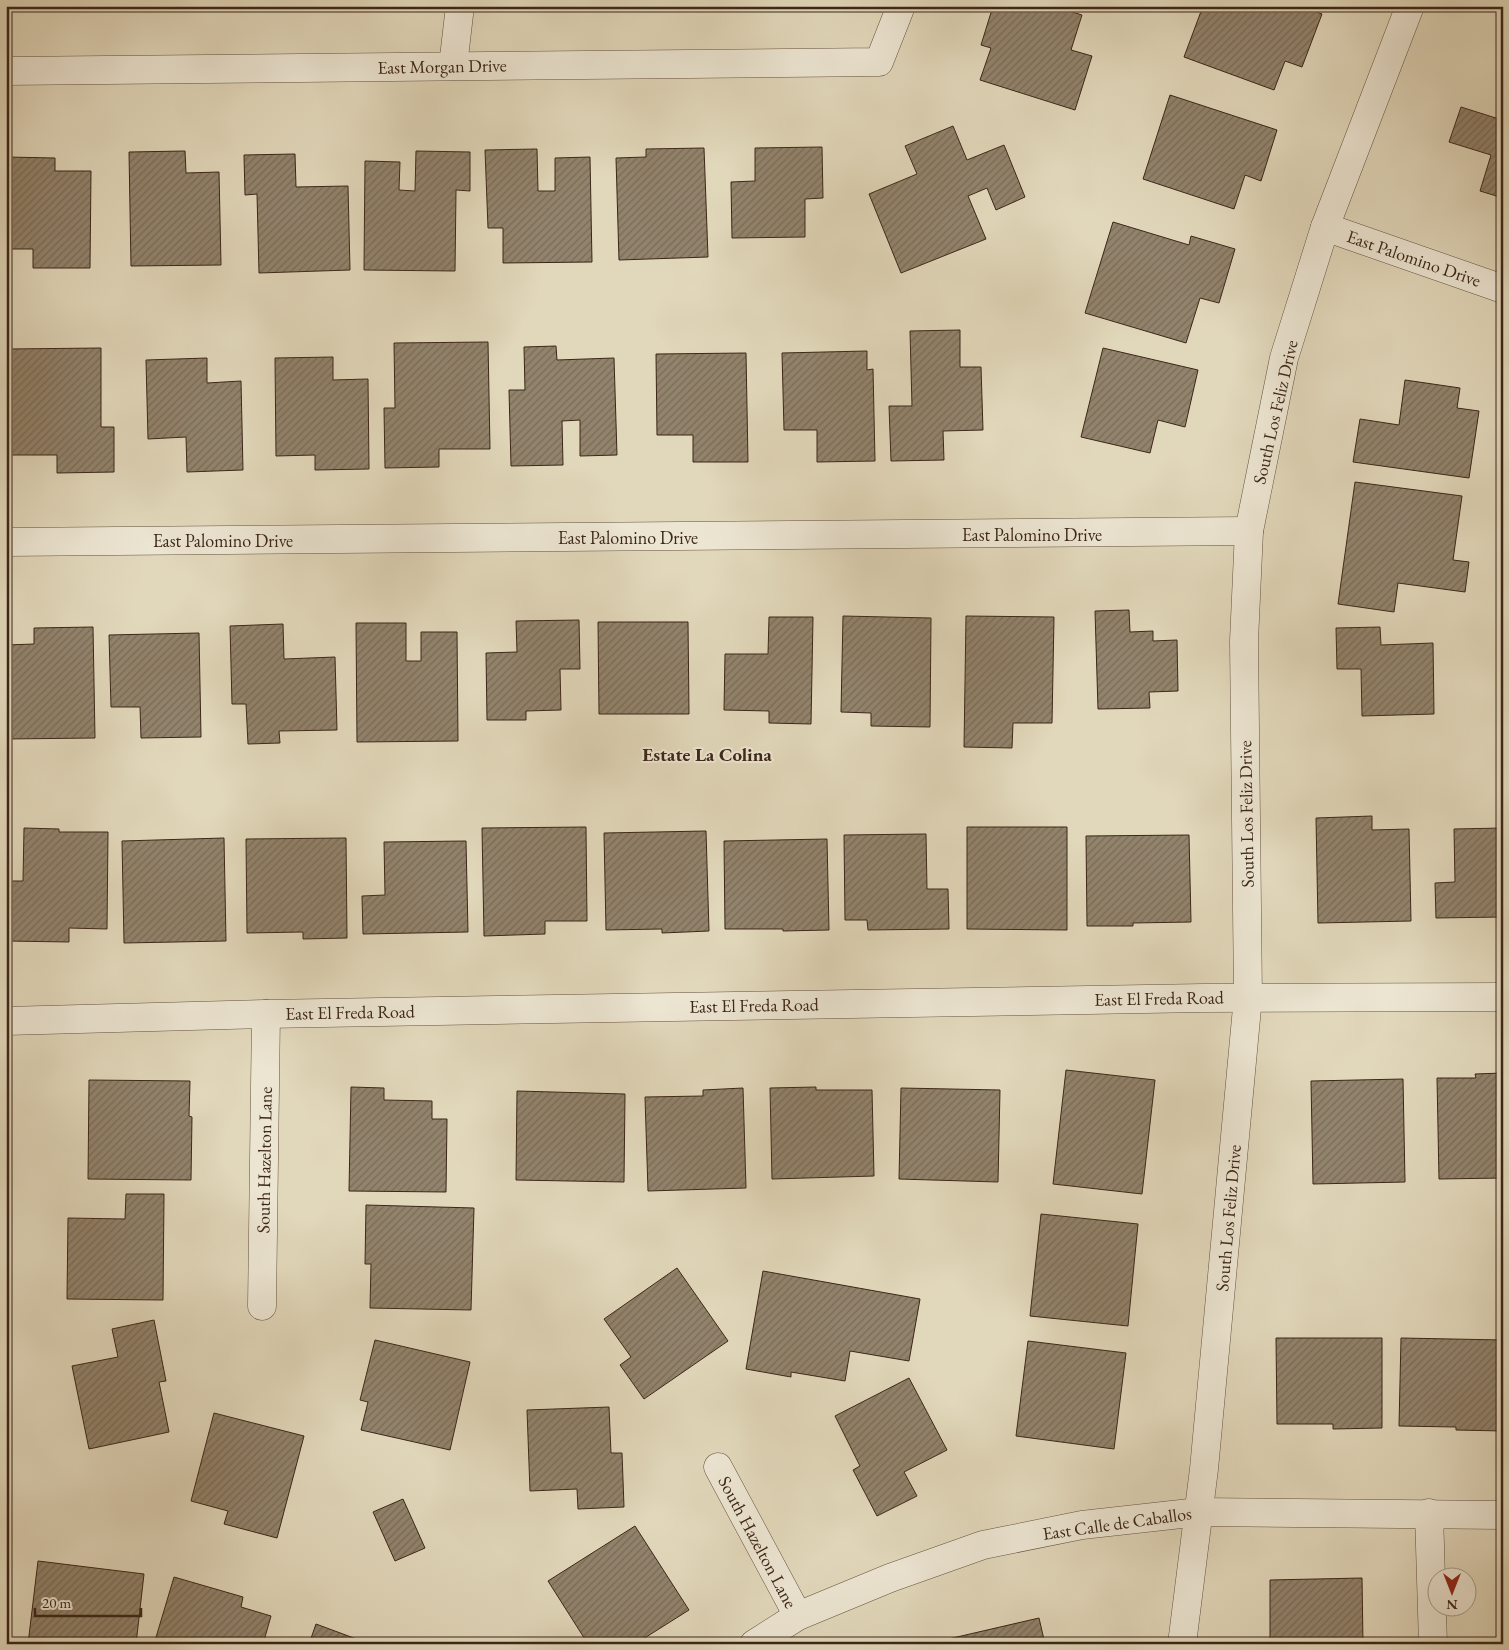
<svg xmlns="http://www.w3.org/2000/svg" width="1509" height="1650" font-family="'EB Garamond',serif">
  <style>
    .building { fill: url(#building-hatch); stroke: #3c2718 }
    .lines { fill: none; stroke-linecap: round; stroke-linejoin: round }
    .minor-casing { stroke: #655340; stroke-width: 29 }
    .minor { stroke: #ece5d2; stroke-width: 28 }
    .labels { text-anchor: middle; dominant-baseline: central; stroke-width: 4; stroke-linejoin: round; paint-order: stroke }
    .street-label { font-size: 18px; fill: #3c2718; stroke: #ece5d2 }
    .neighbourhood-label { font-size: 19px; font-weight: bold; fill: #3c2718; stroke: #ece5d2 }
  </style>
  <defs>
    <pattern id="building-hatch" width="6" height="6" patternUnits="userSpaceOnUse" patternTransform="scale(1.25)"><rect width="6" height="6" fill="#92836c"/><path d="M-1 1l2-2M0 6l6-6M5 7l2-2" fill="none" stroke="#786b58"/></pattern>
  </defs>
  <rect width="100%" height="100%" fill="#e1d7ba"/>
  <filter id="stains"><feTurbulence type="fractalNoise" baseFrequency=".004" numOctaves="4"/><feColorMatrix values="0 0 0 0 .2 0 0 0 0 .09 0 0 0 0 .02 0 0 0 .5 -.17"/></filter>
  <radialGradient id="worn" r=".72"><stop offset=".6" stop-color="#630" stop-opacity="0"/><stop offset="1" stop-color="#630" stop-opacity=".3"/></radialGradient>
  <g class="building">
    <polygon points="993,6 1053,6 1082,15 1071,50 1092,56 1075,110 980,80 991,48 981,45"/>
    <polygon points="1203,6 1300,6 1322,14 1302,67 1285,61 1274,90 1184,57"/>
    <polygon points="1170,95 1277,130 1261,181 1245,175 1234,209 1143,179"/>
    <polygon points="1461,107 1499,119 1503,109 1503,198 1480,191 1491,155 1449,142"/>
    <polygon points="953,126 967,160 1004,145 1025,197 996,210 987,188 968,196 986,239 901,273 869,194 917,174 905,146"/>
    <polygon points="822,147 823,198 805,199 805,237 732,238 731,182 755,181 755,148"/>
    <polygon points="704,148 708,257 619,260 616,158 646,157 646,149"/>
    <polygon points="537,149 538,191 555,191 555,158 590,157 592,262 503,263 503,228 488,228 485,150"/>
    <polygon points="185,151 186,173 219,172 221,265 131,266 129,152"/>
    <polygon points="416,151 470,152 470,191 456,190 455,271 364,270 365,161 400,162 399,190 415,191"/>
    <polygon points="295,154 296,187 348,186 350,270 259,273 257,194 245,195 244,155"/>
    <polygon points="6,157 55,158 55,171 91,171 90,268 33,268 33,249 6,249"/>
    <polygon points="1113,222 1189,245 1191,236 1235,249 1219,303 1200,298 1186,343 1085,313"/>
    <polygon points="960,330 960,367 981,367 983,430 943,431 944,460 891,461 889,406 912,406 910,331"/>
    <polygon points="488,342 490,449 439,449 439,467 385,468 384,408 395,408 394,343"/>
    <polygon points="556,346 557,360 614,358 617,455 580,456 580,420 562,421 563,465 511,466 509,390 525,390 524,347"/>
    <polygon points="101,348 101,427 114,427 114,472 57,473 57,455 9,455 8,349"/>
    <polygon points="1103,348 1198,370 1185,427 1158,420 1150,453 1081,437"/>
    <polygon points="867,351 867,370 873,369 875,461 817,462 817,430 784,430 782,353"/>
    <polygon points="746,353 748,462 693,462 693,435 657,435 656,354"/>
    <polygon points="333,357 333,380 368,379 369,469 315,470 315,455 276,456 275,358"/>
    <polygon points="207,358 207,383 241,381 243,470 187,472 186,437 148,439 146,360"/>
    <polygon points="1405,380 1460,388 1457,408 1479,411 1469,478 1353,462 1360,419 1399,425"/>
    <polygon points="1355,482 1462,496 1453,560 1469,562 1465,592 1398,583 1394,612 1338,604"/>
    <polygon points="1129,610 1130,632 1153,631 1153,641 1177,640 1178,691 1149,692 1150,708 1098,709 1095,611"/>
    <polygon points="843,616 931,618 930,727 871,726 871,713 841,712"/>
    <polygon points="966,616 1054,617 1052,723 1013,723 1012,748 964,747"/>
    <polygon points="769,617 813,617 811,724 769,723 769,711 724,710 725,654 768,654"/>
    <polygon points="579,620 580,669 560,669 561,710 526,711 526,720 487,720 486,653 517,652 516,621"/>
    <polygon points="598,622 688,622 689,714 599,714"/>
    <polygon points="356,623 406,623 406,661 421,661 421,632 457,632 458,741 357,742"/>
    <polygon points="283,624 284,659 335,657 337,730 279,731 280,743 248,744 246,704 232,704 230,626"/>
    <polygon points="93,627 95,738 6,739 6,645 34,644 34,628"/>
    <polygon points="1380,627 1381,645 1433,643 1434,714 1362,716 1361,669 1337,669 1336,628"/>
    <polygon points="199,633 201,737 141,738 140,707 111,707 109,635"/>
    <polygon points="1372,816 1372,830 1409,829 1411,921 1318,923 1316,818"/>
    <polygon points="586,827 587,921 545,921 545,934 484,936 482,828"/>
    <polygon points="967,827 1067,827 1067,930 967,929"/>
    <polygon points="24,828 59,829 59,832 108,832 107,929 69,928 69,942 6,941 7,881 23,881"/>
    <polygon points="1503,828 1503,917 1436,918 1435,883 1455,882 1454,829"/>
    <polygon points="706,831 709,931 662,933 662,929 606,930 604,833"/>
    <polygon points="926,834 927,889 948,889 949,929 868,930 867,920 845,920 844,835"/>
    <polygon points="1189,835 1191,922 1133,923 1133,926 1087,926 1086,836"/>
    <polygon points="224,838 226,941 124,943 122,841"/>
    <polygon points="346,838 347,938 303,939 303,932 247,933 246,839"/>
    <polygon points="827,839 829,930 783,931 783,929 725,929 724,841"/>
    <polygon points="466,841 468,932 363,934 362,896 385,895 384,842"/>
    <polygon points="1066,1070 1155,1080 1142,1194 1053,1184"/>
    <polygon points="1503,1073 1503,1178 1439,1179 1437,1078 1476,1078 1475,1074"/>
    <polygon points="1403,1079 1405,1182 1313,1184 1311,1081"/>
    <polygon points="89,1080 190,1081 189,1116 192,1117 191,1180 88,1179"/>
    <polygon points="351,1087 384,1088 384,1100 432,1101 432,1119 447,1119 446,1192 349,1191"/>
    <polygon points="816,1087 816,1090 872,1090 874,1176 772,1179 770,1088"/>
    <polygon points="743,1088 746,1188 648,1191 645,1097 703,1096 703,1090"/>
    <polygon points="901,1088 1000,1090 998,1182 899,1179"/>
    <polygon points="517,1091 625,1094 624,1182 516,1180"/>
    <polygon points="126,1194 164,1194 163,1300 67,1299 68,1218 125,1219"/>
    <polygon points="366,1205 474,1208 471,1310 370,1308 371,1264 365,1264"/>
    <polygon points="1041,1214 1138,1224 1128,1326 1030,1316"/>
    <polygon points="677,1268 728,1341 644,1399 620,1365 631,1357 604,1319"/>
    <polygon points="763,1271 920,1299 909,1361 850,1351 845,1381 791,1372 791,1377 746,1369"/>
    <polygon points="154,1320 166,1381 159,1382 169,1432 89,1449 72,1366 118,1357 112,1329"/>
    <polygon points="1276,1338 1382,1338 1382,1428 1333,1429 1333,1424 1277,1424"/>
    <polygon points="1401,1338 1503,1340 1503,1431 1456,1430 1456,1427 1399,1426"/>
    <polygon points="375,1340 470,1362 450,1450 361,1430 368,1402 360,1400"/>
    <polygon points="1028,1341 1126,1353 1114,1449 1016,1436"/>
    <polygon points="909,1378 947,1450 904,1472 917,1496 877,1516 853,1470 860,1466 835,1416"/>
    <polygon points="609,1407 611,1453 622,1453 624,1507 578,1509 577,1489 530,1491 527,1410"/>
    <polygon points="214,1413 304,1436 277,1538 224,1524 228,1511 191,1501"/>
    <polygon points="403,1499 425,1548 395,1561 373,1512"/>
    <polygon points="635,1526 689,1610 635,1644 588,1644 548,1581"/>
    <polygon points="38,1561 144,1574 136,1644 28,1644"/>
    <polygon points="174,1577 243,1597 241,1607 271,1616 263,1644 154,1644"/>
    <polygon points="1362,1578 1363,1644 1270,1644 1270,1580"/>
    <polygon points="1500,1603 1503,1603 1503,1644 1501,1644"/>
    <polygon points="1039,1618 1045,1644 945,1644 944,1640"/>
    <polygon points="316,1624 370,1644 309,1644"/>
  </g>
  <g class="lines">
    <g class="minor-casing">
      <g id="minor">
        <polyline points="453,66 460,6"/>
        <polyline points="6,71 879,62 901,6"/>
        <polyline points="1325,227 1503,289"/>
        <polyline points="6,542 1249,531"/>
        <polyline points="6,1021 266,1014 1203,998 1503,997"/>
        <polyline points="262,1306 266,1014"/>
        <polyline points="718,1467 798,1616"/>
        <polyline points="1429,1513 1433,1644"/>
        <polyline points="754,1644 798,1616 890,1578 983,1545 1082,1525 1199,1512 1503,1515"/>
        <polyline points="1182,1644 1204,1469 1248,997 1244,641 1249,531 1284,358 1325,227 1410,6"/>
      </g>
    </g>
    <use href="#minor" class="minor"/>
  </g>
  <g class="labels">
    <g class="street-label">
      <text transform="translate(442 66) rotate(-1)">East Morgan Drive</text>
      <text transform="translate(1414 258) rotate(19)">East Palomino Drive</text>
      <text transform="translate(1275 412) rotate(-77)">South Los Feliz Drive</text>
      <text x="1032" y="534">East Palomino Drive</text>
      <text x="628" y="537">East Palomino Drive</text>
      <text x="223" y="540">East Palomino Drive</text>
      <text transform="translate(1246 814) rotate(-91)">South Los Feliz Drive</text>
      <text transform="translate(1159 998) rotate(-1)">East El Freda Road</text>
      <text transform="translate(754 1005) rotate(-1)">East El Freda Road</text>
      <text transform="translate(350 1012) rotate(-1)">East El Freda Road</text>
      <text transform="translate(264 1160) rotate(-89)">South Hazelton Lane</text>
      <text transform="translate(1228 1218) rotate(-85)">South Los Feliz Drive</text>
      <text transform="translate(1117 1523) rotate(-8)">East Calle de Caballos</text>
      <text transform="translate(758 1542) rotate(62)">South Hazelton Lane</text>
    </g>
    <g class="neighbourhood-label">
      <text x="707" y="754">Estate La Colina</text>
    </g>
  </g>
  <rect width="1509" height="1650" fill="none" stroke="#e1d7ba" stroke-width="25"/>
  <rect x="8" y="8" width="1494" height="1635" fill="none" stroke="#3c2718" stroke-width="2.5"/>
  <rect x="12" y="12" width="1484" height="1625" fill="none" stroke="#3c2718"/>
  <g transform="translate(1452 1592) rotate(180)"><circle r="24" fill="#ece5d2" stroke="#a69988"/>
  <path d="M0-4L9 19L0 12L-9 19Z" fill="#8f2418"/>
  <text y="-8" font-size="14" font-weight="bold" text-anchor="middle" fill="#3c2718">N</text>
  </g>
  <path d="M35 1608v8h106v-8" fill="none" stroke="#3c2718" stroke-width="2.5"/>
  <text x="42" y="1608" font-size="15" fill="#3c2718" stroke="#ece5d2" stroke-width="4" paint-order="stroke">20 m</text>
  <rect width="100%" height="100%" filter="url(#stains)"/>
  <rect width="100%" height="100%" fill="url(#worn)"/>
</svg>
